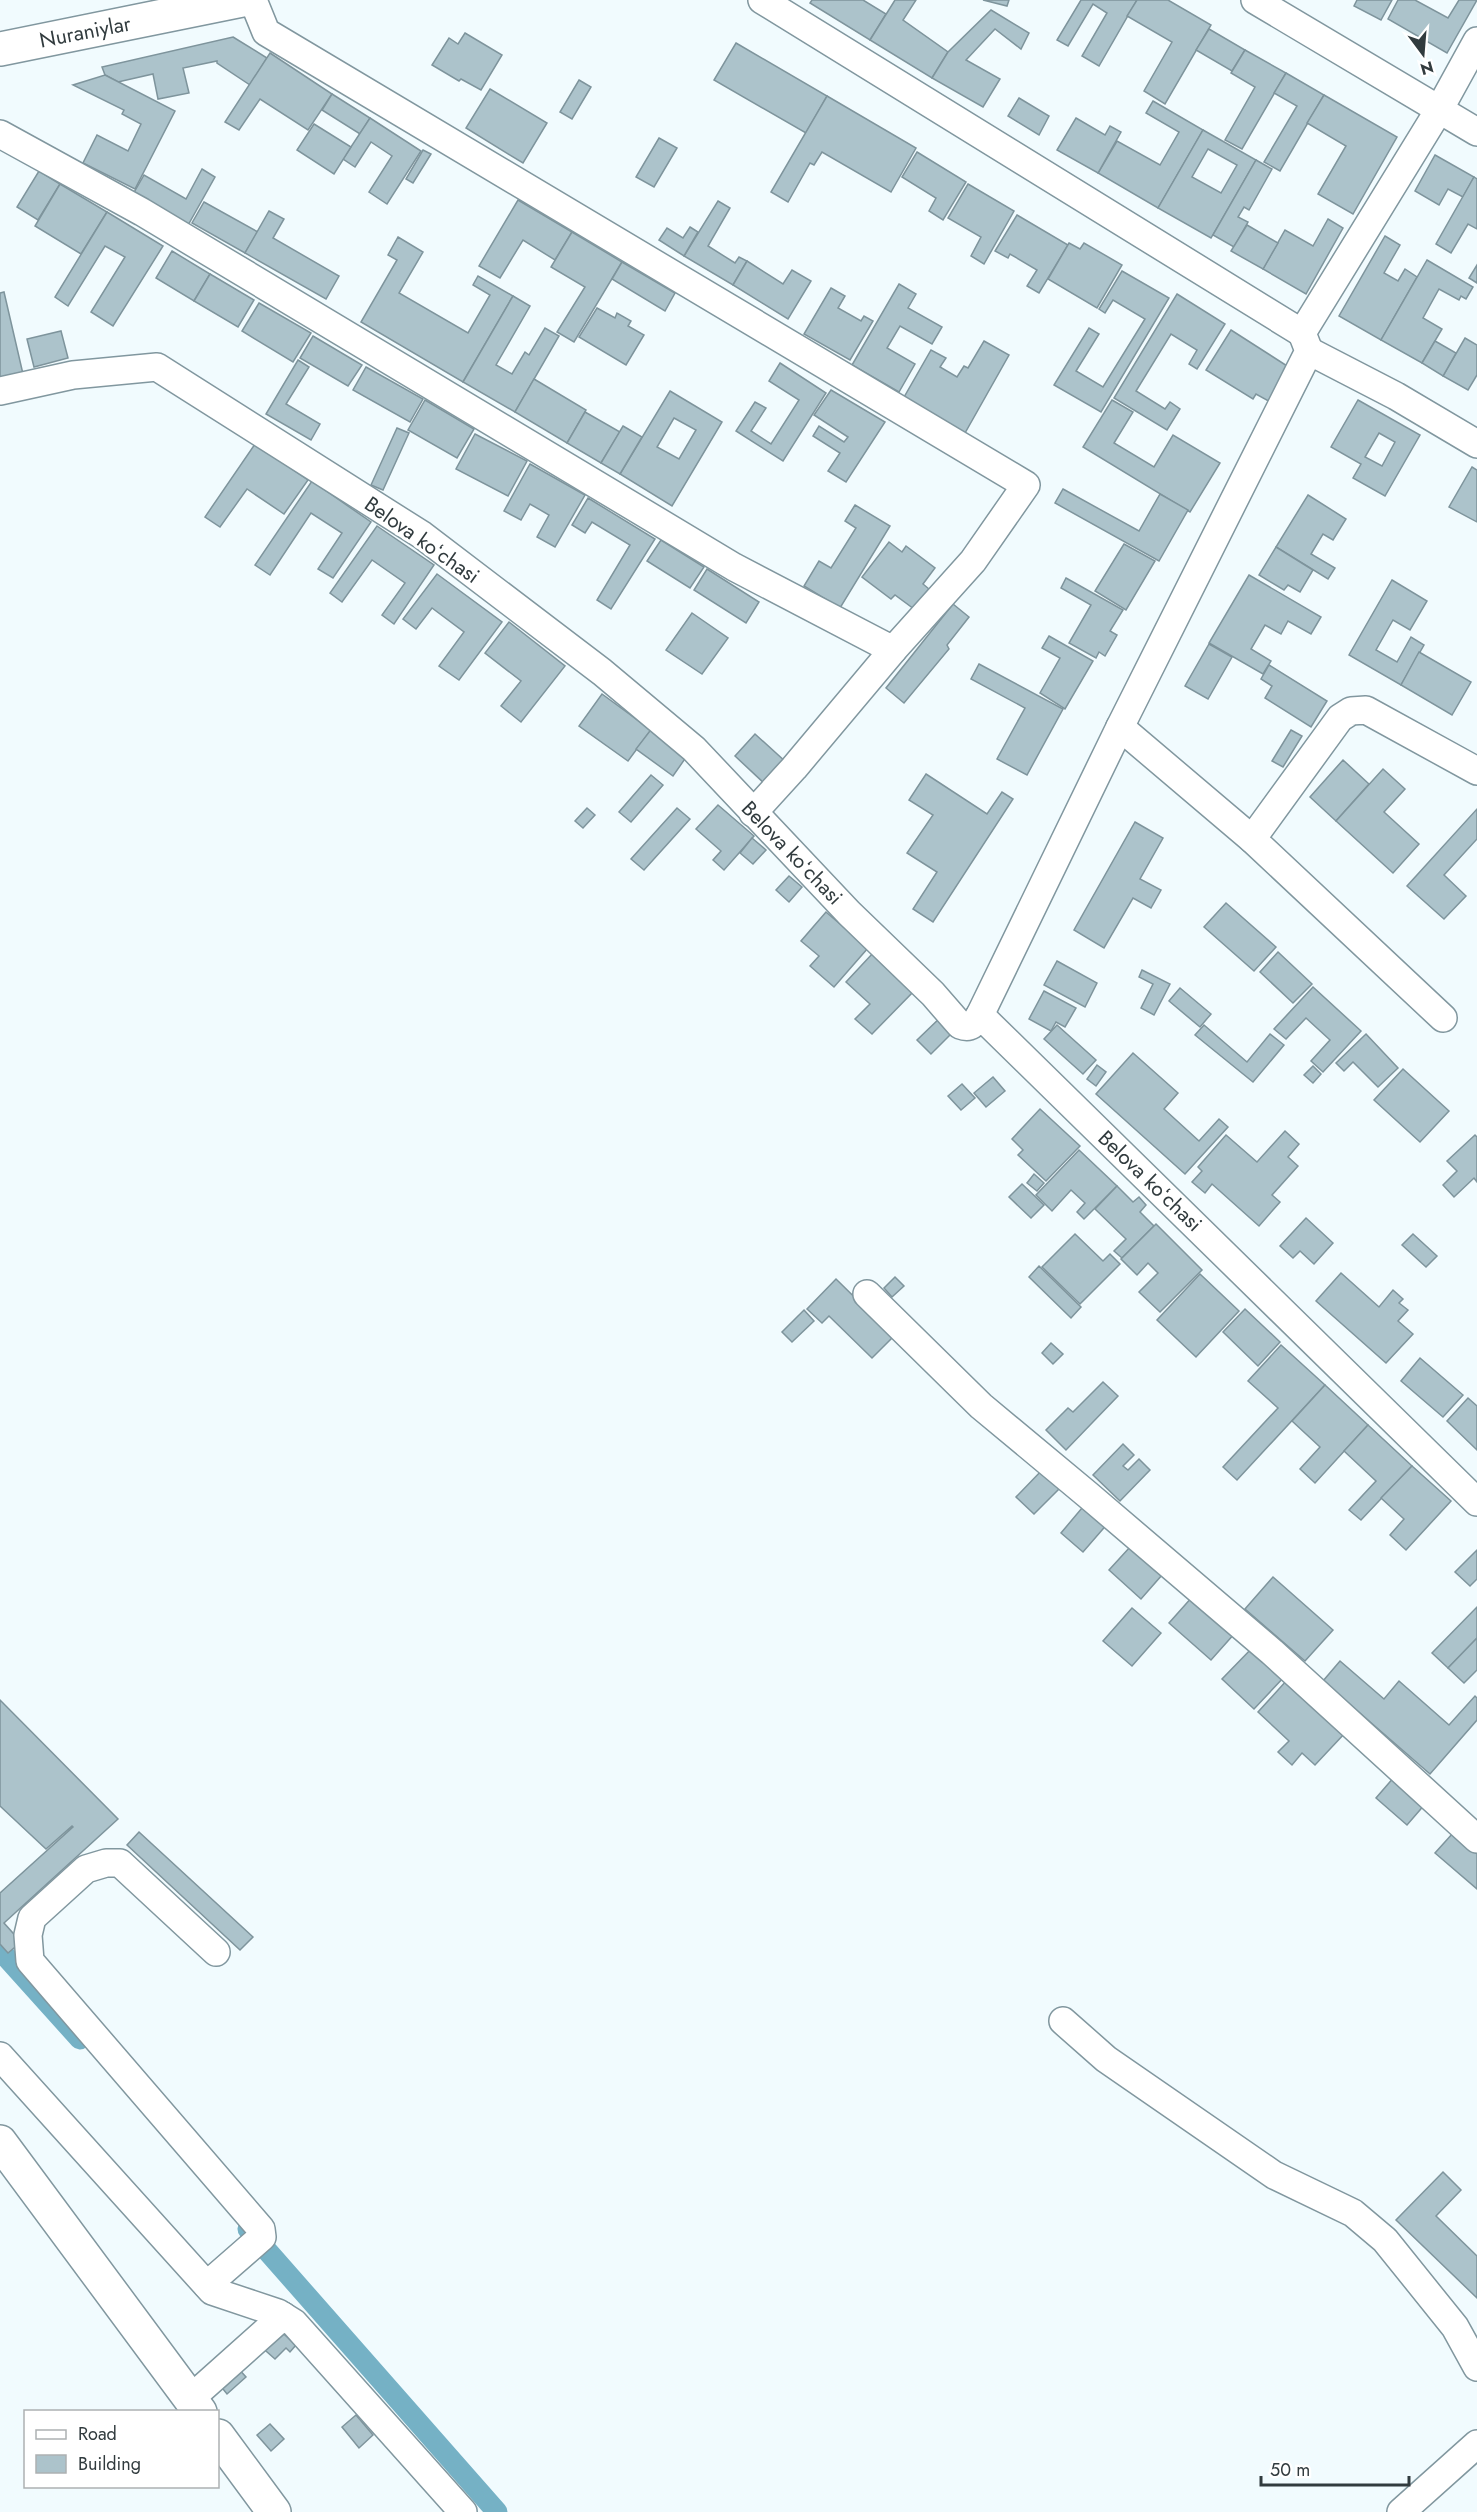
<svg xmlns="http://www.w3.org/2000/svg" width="1477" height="2512" font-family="Jost,sans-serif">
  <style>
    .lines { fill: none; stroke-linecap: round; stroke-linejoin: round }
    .canal { stroke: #75b1c5; stroke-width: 21 }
    .building { fill: #acc3cb; stroke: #7e949c; stroke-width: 1.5; fill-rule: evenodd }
    .minor-casing { stroke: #81979f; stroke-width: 30 }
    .major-casing { stroke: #81979f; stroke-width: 36 }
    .minor { stroke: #fff; stroke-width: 27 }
    .major { stroke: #fff; stroke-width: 33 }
    .labels { text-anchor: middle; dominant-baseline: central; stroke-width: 6; stroke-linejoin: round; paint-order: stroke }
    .street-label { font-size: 21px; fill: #313b3e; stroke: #fff }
  </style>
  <rect width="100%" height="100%" fill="#f1fbfe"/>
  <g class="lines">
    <g class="canal">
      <polyline points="0,1950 80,2039"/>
      <polyline points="248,2229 497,2512"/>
    </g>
  </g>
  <g class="building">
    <polygon points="812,0 863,0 886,14 870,40 810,3"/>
    <polygon points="895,0 916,0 903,20 948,52 932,78 870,40"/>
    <polygon points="983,0 1009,0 1007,6"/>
    <polygon points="1081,0 1137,0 1099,66 1082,56 1107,13 1093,4 1068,46 1057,40"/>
    <polygon points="1137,0 1168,0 1211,25 1165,104 1144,91 1172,42 1127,16"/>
    <polygon points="1357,0 1392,0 1381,20 1354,6"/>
    <polygon points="1398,0 1415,0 1448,18 1459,0 1477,0 1447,53 1388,19"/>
    <polygon points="991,10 1029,33 1021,49 995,29 966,60 1000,79 983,107 932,78 948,52"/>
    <polygon points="1209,29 1245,50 1232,71 1196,50"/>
    <polygon points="465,33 502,55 481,90 461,79 459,81 432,65 449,38 458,44"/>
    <polygon points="233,37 267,58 250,85 217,63 217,61 183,68 189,93 158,99 153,74 118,82 105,75 102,67"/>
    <polygon points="736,43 827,96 806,133 714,80"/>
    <polygon points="1245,50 1286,73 1242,149 1225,140 1255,87 1231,73"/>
    <polygon points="270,53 332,94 308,130 260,99 239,130 225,122"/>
    <polygon points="1286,73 1324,95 1280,171 1264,162 1297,106 1274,93"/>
    <polygon points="105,75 175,111 135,189 83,163 97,135 128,151 141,124 122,114 124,110 73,85"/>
    <polygon points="579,80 591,87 572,119 560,112"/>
    <polygon points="490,89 547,123 523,163 466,128"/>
    <polygon points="332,94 370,118 360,134 322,110"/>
    <polygon points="1324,95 1397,137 1353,214 1318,194 1346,146 1307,123"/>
    <polygon points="827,96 916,148 891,192 822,152 814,165 810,163 788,202 771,192"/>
    <polygon points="1019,98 1049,116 1039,135 1008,116"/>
    <polygon points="1153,101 1203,130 1158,208 1098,173 1117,141 1160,165 1179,132 1146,113"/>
    <polygon points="370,118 421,151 387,204 369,192 392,156 371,142 355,167 343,159"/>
    <polygon points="1076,118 1105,135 1110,126 1121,132 1098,173 1057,150"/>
    <polygon points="314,124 351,147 334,174 297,150"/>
    <path d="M1203,130L1256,160L1211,238L1158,208ZM1208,149L1237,165L1221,193L1192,177Z"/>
    <polygon points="659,138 677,148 654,187 636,177"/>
    <polygon points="423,150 431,154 413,183 406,179"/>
    <polygon points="917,152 966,182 943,220 929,211 936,198 902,177"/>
    <polygon points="1435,155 1474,177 1463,197 1448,189 1439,205 1415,191"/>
    <polygon points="1256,160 1272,169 1249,210 1244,207 1238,217 1248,222 1234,247 1213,235"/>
    <polygon points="202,169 215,177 187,227 132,196 144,175 186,199"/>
    <polygon points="39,171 60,184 38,220 17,207"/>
    <polygon points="1474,177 1477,179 1477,229 1468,224 1451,253 1436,244"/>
    <polygon points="60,184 107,212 81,254 35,226"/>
    <polygon points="968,184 1014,211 984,264 971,256 981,237 948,218"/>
    <polygon points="518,200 572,232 555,260 523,240 500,278 479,266"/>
    <polygon points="718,201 730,208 708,246 735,263 739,257 747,261 733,285 684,256"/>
    <polygon points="204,202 258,232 245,253 192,223"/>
    <polygon points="269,211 284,219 273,238 339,276 326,299 245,253"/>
    <polygon points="107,212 163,246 113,326 91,312 125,257 105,246 68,306 55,297"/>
    <polygon points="1017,215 1068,245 1039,293 1027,286 1037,270 1010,254 1008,258 995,251"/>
    <polygon points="1328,219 1343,228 1306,294 1263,269 1285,230 1313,246"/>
    <polygon points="1247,225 1278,243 1263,269 1231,251"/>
    <polygon points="690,227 698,232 684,256 659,240 667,228 683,238"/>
    <polygon points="572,232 622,262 574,342 557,332 585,287 551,267"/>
    <polygon points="1385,236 1400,245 1384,273 1398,281 1405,269 1417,277 1381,340 1339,316"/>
    <polygon points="398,237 423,252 399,293 468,333 490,295 473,285 478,276 513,296 463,382 361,322 397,260 388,255"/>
    <polygon points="1069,243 1080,249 1084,243 1122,265 1097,308 1048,279"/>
    <polygon points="172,251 210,274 194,301 156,278"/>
    <polygon points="1427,260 1473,287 1466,299 1461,296 1459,300 1439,289 1423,318 1442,329 1422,363 1381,340"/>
    <polygon points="747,261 783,284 792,270 811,281 788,319 733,285"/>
    <polygon points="622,262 675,293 665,311 612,279"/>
    <polygon points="1477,265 1477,283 1469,278"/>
    <polygon points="1122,271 1169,298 1101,412 1054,385 1089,328 1099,334 1076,371 1103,387 1145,319 1113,300 1105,313 1099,309"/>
    <polygon points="210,274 254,300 238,327 194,301"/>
    <polygon points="899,284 916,294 908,308 942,327 932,344 900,326 887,348 915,364 899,392 852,365"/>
    <polygon points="831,288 845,296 838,308 861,321 864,316 873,321 850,360 804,334"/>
    <polygon points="4,292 23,374 0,379 0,293"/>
    <polygon points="1177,294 1225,324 1197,369 1189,364 1197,350 1171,334 1136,391 1165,409 1170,402 1180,409 1167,430 1114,398"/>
    <polygon points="513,296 530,306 496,365 512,374 525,352 529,355 545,328 559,336 515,412 463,382"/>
    <polygon points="259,303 311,333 293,362 242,331"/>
    <polygon points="597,308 615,318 617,313 631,321 628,326 644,335 626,365 579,337"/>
    <polygon points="1231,330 1295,371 1274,404 1256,394 1253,399 1206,370"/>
    <polygon points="61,331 68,358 34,367 27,339"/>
    <polygon points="313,336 362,365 348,386 300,358"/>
    <polygon points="1465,338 1477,345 1477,375 1468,390 1443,376"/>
    <polygon points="984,341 1009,355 965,433 903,399 931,350 946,358 940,367 957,377 964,366 968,368"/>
    <polygon points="1435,341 1456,353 1443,376 1422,363"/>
    <polygon points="298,360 309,367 286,404 320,424 311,440 266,414"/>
    <polygon points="780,363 826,393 783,461 736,431 755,402 766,408 751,431 771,444 799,400 769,381"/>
    <polygon points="366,367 423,399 410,422 353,390"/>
    <polygon points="534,379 586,410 567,443 515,412"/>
    <polygon points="831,390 885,422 846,482 828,471 840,453 813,436 819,426 844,442 848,437 814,415"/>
    <path d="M670,391L722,422L672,506L620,474ZM674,418L696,430L679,459L657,447Z"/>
    <polygon points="425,400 474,429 457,458 408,430"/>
    <polygon points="1112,400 1133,412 1114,443 1154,467 1173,435 1220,463 1190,512 1083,447"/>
    <path d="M1358,400L1420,435L1385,496L1353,478L1361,464L1331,447ZM1379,433L1395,442L1382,466L1365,457Z"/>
    <polygon points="585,412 620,432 601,463 567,443"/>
    <polygon points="623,426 642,437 620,474 601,463"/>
    <polygon points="397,428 409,433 383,490 371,485"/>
    <polygon points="475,434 527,461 508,496 456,469"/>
    <polygon points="255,444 308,480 284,514 247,489 220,527 205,517"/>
    <polygon points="530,464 585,495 555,547 537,537 549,515 530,504 521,520 504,511"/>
    <polygon points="1472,467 1477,470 1477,522 1449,507"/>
    <polygon points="312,481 371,522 333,578 318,569 342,533 311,513 270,575 255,565"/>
    <polygon points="1063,489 1139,531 1160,494 1188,510 1159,561 1055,503"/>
    <polygon points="1308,495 1346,519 1333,540 1323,534 1311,554 1335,568 1328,579 1276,547"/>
    <polygon points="588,498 655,539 611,609 597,600 630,545 592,522 585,533 572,525"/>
    <polygon points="855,505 890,526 840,608 804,586 819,561 831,568 856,528 845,521"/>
    <polygon points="377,526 434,565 394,624 382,615 405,583 372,560 342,602 330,593"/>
    <polygon points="661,540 704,567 690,588 647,561"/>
    <polygon points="889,542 902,552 906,546 935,568 923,584 929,589 914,609 895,595 891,599 862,577"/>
    <polygon points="1124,544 1155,561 1126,610 1095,591"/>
    <polygon points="1276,547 1313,570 1300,592 1288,585 1284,590 1259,575"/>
    <polygon points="707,569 759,602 746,623 694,590"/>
    <polygon points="437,574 502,622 459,680 439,666 464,632 432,608 416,629 403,619"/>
    <polygon points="1249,575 1321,617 1311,634 1288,621 1281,634 1265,625 1251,649 1271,661 1263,674 1209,643"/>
    <polygon points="1066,578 1123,610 1110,631 1117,635 1105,656 1099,652 1096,658 1069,643 1091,605 1061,588"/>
    <polygon points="1392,580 1427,601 1410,630 1393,620 1376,650 1397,662 1411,637 1424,645 1401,685 1349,655"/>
    <polygon points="953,604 969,617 947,645 949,649 904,703 886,688"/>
    <polygon points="692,613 728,638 702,674 666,650"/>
    <polygon points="509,622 565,666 521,722 501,706 521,681 485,653"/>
    <polygon points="1049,636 1093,661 1065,709 1040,693 1060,658 1042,648"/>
    <polygon points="1209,644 1232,657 1208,699 1185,686"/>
    <polygon points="1419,652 1471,682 1452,715 1401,685"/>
    <polygon points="979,664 1063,709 1027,775 997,759 1025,708 971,679"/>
    <polygon points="1269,665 1327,701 1311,727 1265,698 1272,686 1261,679"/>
    <polygon points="602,694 651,730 628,761 579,726"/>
    <polygon points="653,727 689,753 673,776 636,749"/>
    <polygon points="1291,730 1302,736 1283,767 1272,761"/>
    <polygon points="755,734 787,763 766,785 735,756"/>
    <polygon points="1343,760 1369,784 1336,821 1310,797"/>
    <polygon points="1383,769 1405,789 1384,812 1419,844 1393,873 1336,821"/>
    <polygon points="926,774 987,814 1002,792 1013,799 933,922 913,909 937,872 907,853 933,815 909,800"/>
    <polygon points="651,775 663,785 631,822 619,812"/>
    <polygon points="718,805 754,836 724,870 713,860 721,851 696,829"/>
    <polygon points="587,808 595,815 583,828 575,821"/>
    <polygon points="677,808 690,819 644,870 631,859"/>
    <polygon points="1477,809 1477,839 1444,875 1466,896 1444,919 1407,886"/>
    <polygon points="1135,822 1163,838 1140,879 1161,890 1151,908 1133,898 1104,948 1074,930"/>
    <polygon points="752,838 766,850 753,864 740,853"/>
    <polygon points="789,876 802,887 789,902 776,890"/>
    <polygon points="1226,903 1276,947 1254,971 1204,927"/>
    <polygon points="826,912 868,948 834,987 810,966 819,956 801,941"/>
    <polygon points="1278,952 1312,984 1293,1003 1260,972"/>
    <polygon points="873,953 914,991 872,1034 855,1019 870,1004 846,982"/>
    <polygon points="1057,961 1097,983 1085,1007 1044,985"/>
    <polygon points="1142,970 1170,984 1154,1015 1141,1008 1153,984 1139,977"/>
    <polygon points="1313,987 1361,1031 1323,1072 1311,1061 1330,1040 1306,1018 1286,1039 1274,1029"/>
    <polygon points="1180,988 1211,1014 1200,1027 1169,1001"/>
    <polygon points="1044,991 1076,1008 1065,1027 1056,1022 1051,1031 1029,1019"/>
    <polygon points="943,1015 956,1029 931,1054 917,1040"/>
    <polygon points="1057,1025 1096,1060 1083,1074 1044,1039"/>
    <polygon points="1204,1025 1247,1062 1270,1034 1284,1045 1253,1082 1195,1035"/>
    <polygon points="1366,1034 1398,1068 1378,1087 1353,1062 1344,1071 1336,1063"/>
    <polygon points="1133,1053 1178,1093 1164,1109 1199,1141 1219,1119 1228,1127 1185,1174 1096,1094"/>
    <polygon points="1097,1065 1106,1072 1096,1086 1087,1079"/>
    <polygon points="1313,1066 1321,1074 1313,1083 1304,1075"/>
    <polygon points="1403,1069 1449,1111 1420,1142 1374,1100"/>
    <polygon points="993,1077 1005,1091 986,1107 974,1093"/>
    <polygon points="962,1084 975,1098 961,1110 948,1096"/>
    <polygon points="1040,1109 1080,1146 1046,1181 1018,1155 1023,1150 1012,1139"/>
    <polygon points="1285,1131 1299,1144 1288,1157 1298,1166 1272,1195 1280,1202 1259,1226 1212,1184 1205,1193 1192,1182 1202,1171 1198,1167 1226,1135 1257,1162"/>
    <polygon points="1475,1135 1477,1137 1477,1182 1474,1178 1454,1197 1443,1185 1457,1171 1447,1161"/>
    <polygon points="1079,1150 1117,1186 1084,1219 1077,1212 1085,1203 1071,1190 1052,1211 1036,1195"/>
    <polygon points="1034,1174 1044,1183 1037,1191 1027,1183"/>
    <polygon points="1022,1184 1044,1205 1031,1218 1009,1197"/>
    <polygon points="1117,1186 1133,1202 1139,1197 1146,1205 1140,1212 1154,1226 1122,1258 1114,1251 1126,1239 1095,1209"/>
    <polygon points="1306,1218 1333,1243 1314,1264 1300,1251 1293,1258 1280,1246"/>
    <polygon points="1156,1224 1202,1270 1160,1312 1139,1292 1158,1273 1148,1263 1137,1275 1121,1259"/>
    <polygon points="1075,1234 1103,1261 1110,1254 1120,1264 1080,1304 1042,1267"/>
    <polygon points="1413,1234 1437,1256 1426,1267 1402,1245"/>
    <polygon points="1039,1266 1081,1307 1071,1318 1029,1277"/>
    <polygon points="1341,1273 1379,1307 1393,1290 1403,1299 1399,1303 1408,1310 1398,1321 1413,1334 1386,1363 1316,1301"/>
    <polygon points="1200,1274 1239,1311 1196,1357 1157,1320"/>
    <polygon points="895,1277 904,1286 892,1297 884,1288"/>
    <polygon points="836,1279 894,1336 872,1358 829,1316 822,1323 807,1309"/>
    <polygon points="1245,1309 1280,1342 1258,1366 1223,1332"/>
    <polygon points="804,1310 814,1321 792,1342 782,1332"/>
    <polygon points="1051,1343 1063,1354 1053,1364 1042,1353"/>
    <polygon points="1281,1345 1325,1385 1237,1480 1223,1467 1278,1408 1248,1381"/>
    <polygon points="1420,1358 1463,1395 1443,1417 1401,1381"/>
    <polygon points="1103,1382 1118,1396 1066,1450 1046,1430 1068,1408 1073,1412"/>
    <polygon points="1325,1385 1368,1425 1315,1483 1300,1469 1320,1447 1292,1421"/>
    <polygon points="1468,1398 1477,1406 1477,1450 1447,1421"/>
    <polygon points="1368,1425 1412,1466 1361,1520 1349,1510 1376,1481 1344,1451"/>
    <polygon points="1123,1444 1134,1455 1123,1466 1128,1470 1139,1459 1150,1470 1120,1501 1093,1475"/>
    <polygon points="1412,1466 1451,1501 1406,1550 1390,1535 1404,1519 1381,1498"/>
    <polygon points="1044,1468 1062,1486 1034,1514 1016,1497"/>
    <polygon points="1087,1502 1109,1522 1083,1552 1061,1533"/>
    <polygon points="1130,1547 1162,1575 1141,1599 1109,1570"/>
    <polygon points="1477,1550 1477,1579 1470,1586 1455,1572"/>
    <polygon points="1273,1577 1333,1630 1305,1661 1245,1609"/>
    <polygon points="1193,1596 1235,1633 1211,1660 1169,1623"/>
    <polygon points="1477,1607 1477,1638 1448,1668 1432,1653"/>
    <polygon points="1132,1608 1161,1633 1132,1666 1103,1641"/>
    <polygon points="1477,1638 1477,1670 1464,1683 1448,1668"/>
    <polygon points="1254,1646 1285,1676 1254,1709 1222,1679"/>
    <polygon points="1340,1661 1384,1699 1399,1681 1449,1725 1475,1696 1477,1698 1477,1720 1430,1774 1323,1681"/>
    <polygon points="1287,1680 1345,1733 1315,1765 1302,1753 1292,1765 1278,1752 1289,1741 1258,1712"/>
    <polygon points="0,1700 118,1819 4,1923 21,1942 8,1953 0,1944 0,1893 73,1827 72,1826 46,1849 0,1806"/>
    <polygon points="1395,1776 1426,1803 1407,1825 1376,1798"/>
    <polygon points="139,1832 253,1937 240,1950 127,1845"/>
    <polygon points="1453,1833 1477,1854 1477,1889 1435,1853"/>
    <polygon points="1443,2172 1461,2190 1436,2216 1477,2256 1477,2298 1396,2220"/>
    <polygon points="275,2326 296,2345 290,2352 286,2348 275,2359 258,2344"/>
    <polygon points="237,2367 246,2377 227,2394 219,2384"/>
    <polygon points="356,2415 373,2435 359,2448 342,2427"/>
    <polygon points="270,2424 284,2439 271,2451 257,2435"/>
  </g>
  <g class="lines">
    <g class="minor-casing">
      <g id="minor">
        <polyline points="762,0 1302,333"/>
        <polyline points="1255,0 1477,132"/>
        <polyline points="0,134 142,212 734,567 893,650 973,561 1026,485 266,32 253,0"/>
        <polyline points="1309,351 1396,396 1477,444"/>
        <path d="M0,391L73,375L157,367L422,535L602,672L694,749L849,913L933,994L960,1025C971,1029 974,1024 980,1015L1477,1502"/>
        <polyline points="1120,727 1252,839 1443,1018"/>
        <polyline points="753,813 794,768 893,650"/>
        <polyline points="1252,839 1340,718 1351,711 1366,710 1477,771"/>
        <polyline points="980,1015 1120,727 1309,351 1302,333 1439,110 1477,41"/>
        <polyline points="867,1294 981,1406 1088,1495 1272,1652 1477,1839"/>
        <polyline points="1063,2021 1106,2059 1274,2175 1353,2213 1385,2240 1455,2327 1477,2367"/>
        <polyline points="0,2056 212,2291 278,2313 294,2323 463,2512"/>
        <polyline points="207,2285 262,2237 261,2229 30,1961 28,1935 32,1918 86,1869 106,1863 120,1863 216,1952"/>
        <polyline points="190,2399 283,2316"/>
        <polyline points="1401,2512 1477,2444"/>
      </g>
    </g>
    <g class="major-casing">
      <g id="major">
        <polyline points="0,49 242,0"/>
        <polyline points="0,2142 200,2412"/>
        <polyline points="218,2436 274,2512"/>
      </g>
    </g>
    <use href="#minor" class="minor"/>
    <use href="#major" class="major"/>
  </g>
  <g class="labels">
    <g class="street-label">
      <text transform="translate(85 32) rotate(-11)">Nuraniylar</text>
      <text transform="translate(422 540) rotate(35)">Belova koʻchasi</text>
      <text transform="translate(792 853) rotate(46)">Belova koʻchasi</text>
      <text transform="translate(1150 1181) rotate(44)">Belova koʻchasi</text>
    </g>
  </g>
  <rect x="24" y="2410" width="195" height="78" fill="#ffffff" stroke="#adb1b2" stroke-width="1.5"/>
  <rect x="36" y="2430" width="30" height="9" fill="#ffffff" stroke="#adb1b2" stroke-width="1.5"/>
  <text x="78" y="2440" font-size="18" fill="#313b3e">Road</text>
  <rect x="36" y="2455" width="30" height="18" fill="#acc3cb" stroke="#adb1b2" stroke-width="1.5"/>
  <text x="78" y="2470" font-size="18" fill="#313b3e">Building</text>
  <g transform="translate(1423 54) rotate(164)" stroke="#ffffff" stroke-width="4.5" paint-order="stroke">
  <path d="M0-4.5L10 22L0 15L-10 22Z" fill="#313b3e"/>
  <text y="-9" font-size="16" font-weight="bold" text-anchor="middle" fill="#313b3e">N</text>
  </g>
  <path d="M1261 2476v9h148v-9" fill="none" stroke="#313b3e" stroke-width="3"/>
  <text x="1270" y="2476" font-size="18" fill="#313b3e" stroke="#ffffff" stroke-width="4.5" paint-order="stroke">50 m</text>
</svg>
